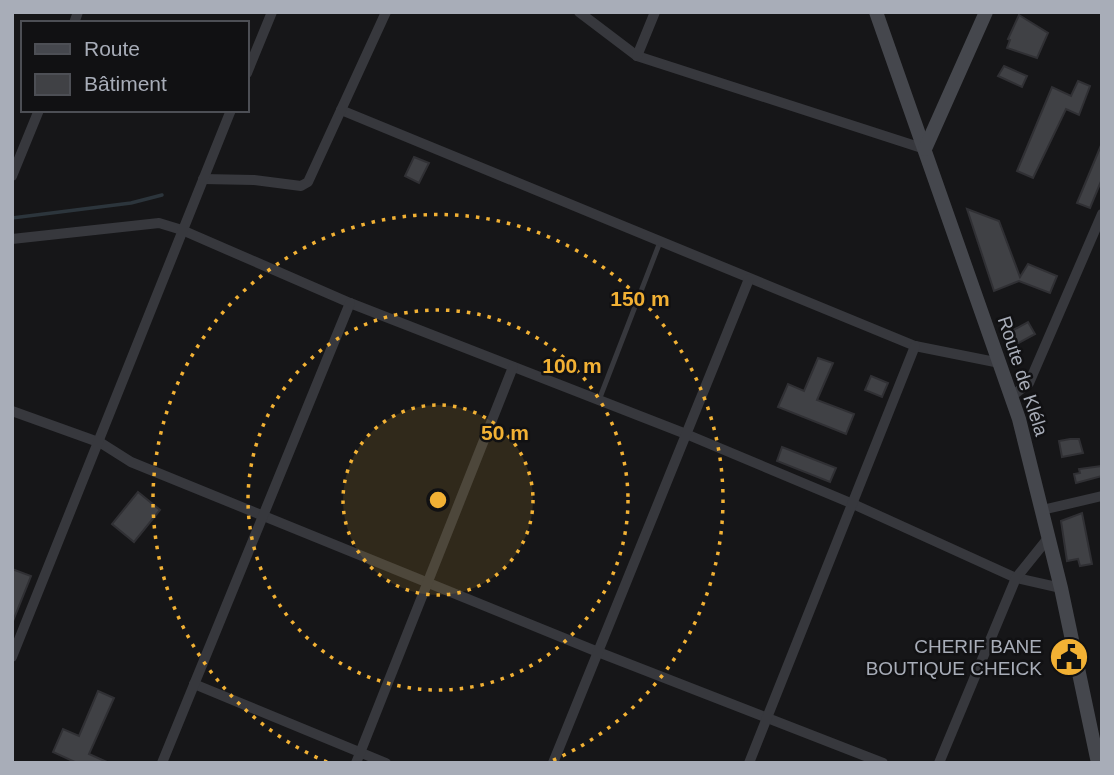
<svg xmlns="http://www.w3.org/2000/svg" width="1114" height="775" font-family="Helvetica,sans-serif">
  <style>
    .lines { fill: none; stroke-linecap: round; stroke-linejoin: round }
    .stream { stroke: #2c353c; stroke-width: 3.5 }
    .building { fill: #404145; stroke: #303034; stroke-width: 2 }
    .lane { stroke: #37383d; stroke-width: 5 }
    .street { stroke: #37383d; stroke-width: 10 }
    .secondary { stroke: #45474d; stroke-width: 14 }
    .ring { fill: none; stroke: #f2b134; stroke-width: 3.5; stroke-dasharray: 3.5 7 }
    .labels { text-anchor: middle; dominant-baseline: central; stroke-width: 5; stroke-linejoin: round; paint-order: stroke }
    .street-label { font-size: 19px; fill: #a8adb8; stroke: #111113 }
    .poi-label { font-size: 19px; fill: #a8adb8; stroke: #111113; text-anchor: end }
    .centre { fill: #f2b134; stroke: #111113; stroke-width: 3.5 }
    .ring-label { font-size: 21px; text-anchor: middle; font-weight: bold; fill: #f2b134; stroke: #111113; stroke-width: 5; stroke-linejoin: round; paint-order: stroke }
  </style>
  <rect width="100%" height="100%" fill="#161618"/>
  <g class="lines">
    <polyline class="stream" points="12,218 131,203 162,195"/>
  </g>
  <g class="building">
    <polygon points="1019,15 1048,33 1037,58 1007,48 1010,40 1008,39"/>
    <polygon points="1004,66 1027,76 1022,87 998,76"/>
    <polygon points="1078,81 1090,86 1079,115 1066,109 1033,178 1017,171 1052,87 1071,96"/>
    <polygon points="1102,143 1102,179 1090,208 1077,203"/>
    <polygon points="414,157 429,163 419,183 405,176"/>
    <polygon points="967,209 999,221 1020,277 1028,264 1057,276 1050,293 1019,281 994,291"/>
    <polygon points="1028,322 1035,334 1013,346 1006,334"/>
    <polygon points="818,358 833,363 817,400 854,414 846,434 778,407 788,384 804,391"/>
    <polygon points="871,376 888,383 882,397 865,390"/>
    <polygon points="1070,439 1079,439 1083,453 1062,457 1059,441"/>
    <polygon points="782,447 836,468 830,482 777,461"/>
    <polygon points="1102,466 1102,476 1076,483 1074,474 1080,473 1079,469"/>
    <polygon points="138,492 160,510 134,542 112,524"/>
    <polygon points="1082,513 1092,564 1080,566 1078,559 1067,561 1061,521"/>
    <polygon points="12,569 31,576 13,621 12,621"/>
    <polygon points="98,691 114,698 89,754 109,763 77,763 53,752 63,729 79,736"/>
  </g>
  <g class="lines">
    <polyline class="lane" points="599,400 660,242"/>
    <g class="street">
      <polyline points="579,12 637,56 925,149"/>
      <polyline points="74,23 78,12"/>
      <polyline points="637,56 655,12"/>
      <polyline points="247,73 272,12"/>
      <polyline points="341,110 915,346 1000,363"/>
      <polyline points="12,176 39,110"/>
      <polyline points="203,179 254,180 301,186 308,182 386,12"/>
      <polyline points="12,239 159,223 182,230 350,303 686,434 853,504 1016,578 1061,588"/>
      <polyline points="1012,396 1029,383 1102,214"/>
      <polyline points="12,411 101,443 131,462 598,652 883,763"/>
      <polyline points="1042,510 1102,496"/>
      <polyline points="12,657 231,110"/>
      <polyline points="194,684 386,763"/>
      <polyline points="162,763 350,303"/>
      <polyline points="356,763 513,367"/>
      <polyline points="553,763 749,279"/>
      <polyline points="749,763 915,346"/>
      <polyline points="939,763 1016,578 1049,537"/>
    </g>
    <g class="secondary">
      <polyline points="876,12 1019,419 1061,588 1098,763"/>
      <polyline points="925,149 986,12"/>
    </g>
  </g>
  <circle cx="438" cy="500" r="95" fill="#f2b134" fill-opacity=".12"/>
  <g class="ring">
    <circle cx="438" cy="500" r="95"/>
    <circle cx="438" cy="500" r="190"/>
    <path d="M327 762A285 285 0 1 1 549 762"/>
  </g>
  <defs>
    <g id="civic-disc" transform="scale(2.0125)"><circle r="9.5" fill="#f2b134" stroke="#111113"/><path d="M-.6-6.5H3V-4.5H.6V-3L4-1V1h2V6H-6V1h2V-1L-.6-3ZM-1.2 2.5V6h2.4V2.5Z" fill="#111"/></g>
  </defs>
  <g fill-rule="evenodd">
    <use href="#civic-disc" x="1069" y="657"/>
  </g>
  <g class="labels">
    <g class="street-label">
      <text transform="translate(1023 376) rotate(72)">Route de Kléla</text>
    </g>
    <g class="poi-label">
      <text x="1042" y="646">CHERIF BANE<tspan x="1042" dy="22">BOUTIQUE CHEICK</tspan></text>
    </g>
  </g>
  <circle cx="438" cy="500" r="10" class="centre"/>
  <g class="ring-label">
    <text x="640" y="306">150 m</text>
    <text x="572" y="373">100 m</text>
    <text x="505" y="440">50 m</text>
  </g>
  <rect width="1114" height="775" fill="none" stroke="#a8adb8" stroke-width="28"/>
  <rect x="21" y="21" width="228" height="91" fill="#111113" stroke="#4d4f55" stroke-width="2"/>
  <rect x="35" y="44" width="35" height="10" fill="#45474d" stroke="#4d4f55" stroke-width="2"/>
  <text x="84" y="56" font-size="21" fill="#a8adb8">Route</text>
  <rect x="35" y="74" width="35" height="21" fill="#404145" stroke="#4d4f55" stroke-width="2"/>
  <text x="84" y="91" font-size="21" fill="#a8adb8">Bâtiment</text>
</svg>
